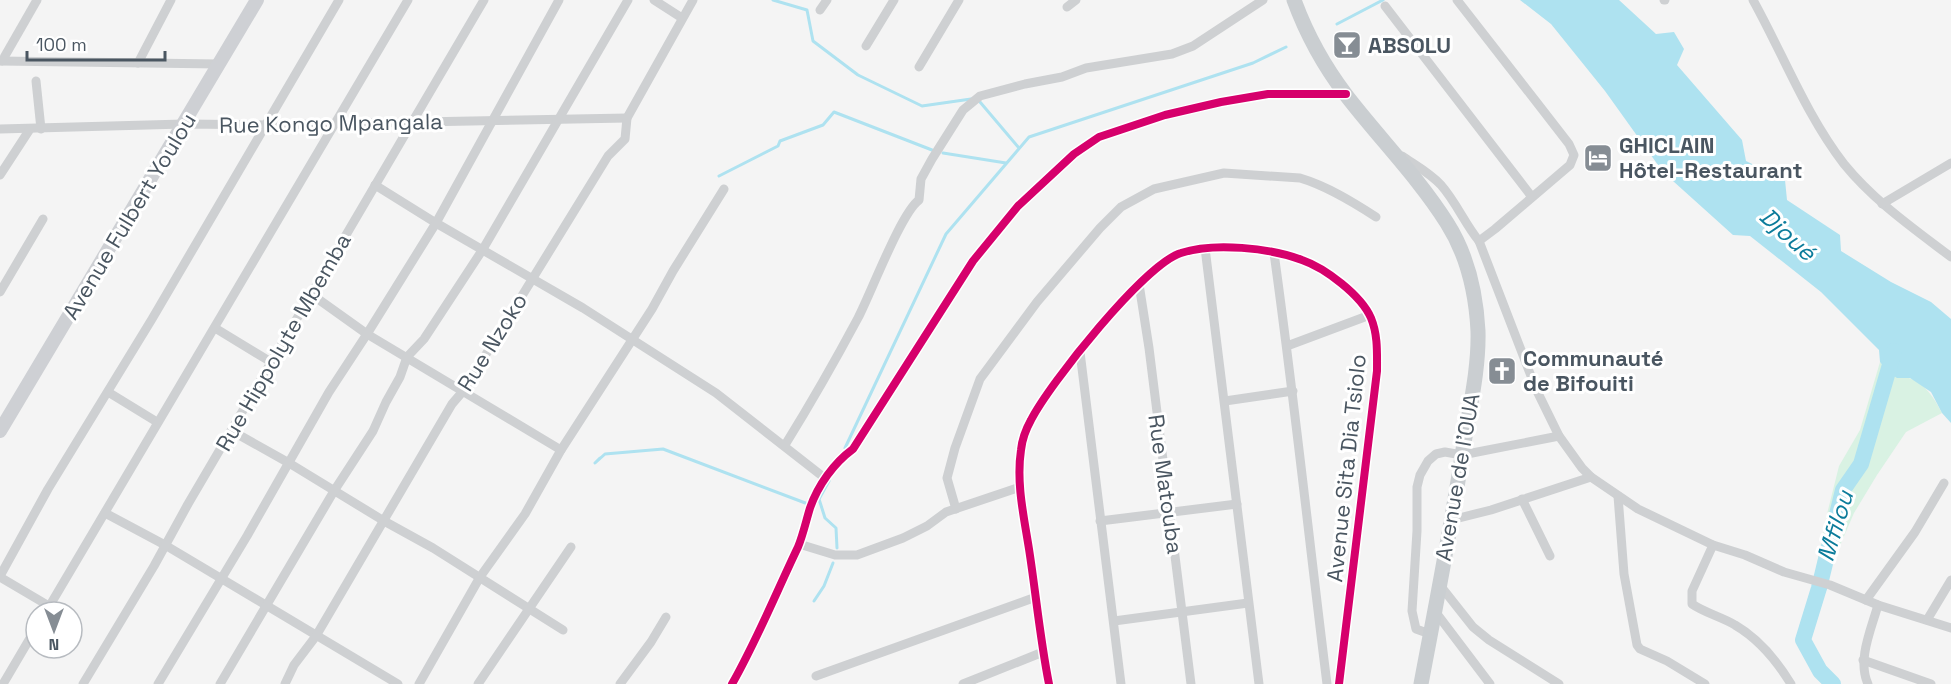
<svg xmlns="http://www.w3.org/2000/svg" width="1951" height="684" font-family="'Space Grotesk',sans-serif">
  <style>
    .green { fill: #d9f2e3 }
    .water { fill: #aee2f0 }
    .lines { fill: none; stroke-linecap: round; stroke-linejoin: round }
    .stream { stroke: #aee2f0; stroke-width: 3 }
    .river { stroke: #aee2f0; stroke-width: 16 }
    .minor { stroke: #ced0d2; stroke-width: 9 }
    .secondary { stroke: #ced0d4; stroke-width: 14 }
    .primary { stroke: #caced1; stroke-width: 15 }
    .cycleway-casing { stroke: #fff; stroke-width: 11 }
    .cycleway { stroke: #d6006c; stroke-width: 8 }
    .labels { text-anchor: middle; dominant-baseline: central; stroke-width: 6; stroke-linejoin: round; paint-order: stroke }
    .poi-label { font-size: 22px; font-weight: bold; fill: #4a5661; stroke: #fff; text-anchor: start }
    .street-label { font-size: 22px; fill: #4a5661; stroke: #fff }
    .water-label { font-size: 24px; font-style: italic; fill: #0c7c9b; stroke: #fff }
  </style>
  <rect width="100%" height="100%" fill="#f4f4f4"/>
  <path class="green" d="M1880,362C1891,376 1895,372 1909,378C1926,384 1934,398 1942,413L1906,432L1877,475L1854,513L1826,578L1815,573L1827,514L1839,466L1860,430Z"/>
  <polygon class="water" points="1520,0 1619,0 1656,34 1674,32 1684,49 1677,65 1742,140 1746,161 1785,180 1787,200 1840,235 1841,251 1891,282 1931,302 1951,319 1951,423 1942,413 1931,392 1910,378 1897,378 1888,372 1880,362 1879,350 1821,292 1750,236 1733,235 1663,172 1605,91 1551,24"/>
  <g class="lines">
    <g class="stream">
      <polyline points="773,0 807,10 813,41 858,75 922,106 971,99"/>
      <polyline points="1337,24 1383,0"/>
      <polyline points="980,102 1019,148"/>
      <polyline points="943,153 1006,163"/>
      <polyline points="719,176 778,146 780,141 823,125 834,112 932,150"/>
      <polyline points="845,448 946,234 1029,137 1253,63 1286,47"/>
      <polyline points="600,458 595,463 605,454 663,449 808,504"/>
      <polyline points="829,481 819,499 825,518 836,528 837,548"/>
      <polyline points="814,601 824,586 833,563"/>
    </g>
    <polyline class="river" points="1833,684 1820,671 1803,640 1819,588 1843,490 1861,464 1894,351"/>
    <g class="minor">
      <polyline points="654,0 682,18"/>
      <polyline points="1457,0 1538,104 1569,144 1574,155 1570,165 1495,229 1479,241"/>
      <polyline points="1664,0 1665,0"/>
      <path d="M1753,0C1783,54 1806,115 1844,164C1874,201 1913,228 1951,257"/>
      <polyline points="1385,6 1532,197"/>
      <polyline points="1067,7 1076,0"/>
      <polyline points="820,10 827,0"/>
      <polyline points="866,46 894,0"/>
      <polyline points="0,61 219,64"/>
      <polyline points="2,61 37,0"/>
      <polyline points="138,63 171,0"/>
      <polyline points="919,67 959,0"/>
      <polyline points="36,81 41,129"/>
      <polyline points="0,129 184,124 267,125 627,118"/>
      <path d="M1402,156C1415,165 1430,173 1441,185C1456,202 1465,224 1479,241L1536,389L1559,436L1582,468L1591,477L1638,509L1713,545L1745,555L1784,572L1830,585L1878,605L1951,628"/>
      <polyline points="0,175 30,129"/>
      <polyline points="375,185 436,223 583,308 716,393 826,479"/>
      <polyline points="1882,204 1951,163"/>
      <polyline points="1205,248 1259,684"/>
      <path d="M1274,253C1294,396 1309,540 1327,684"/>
      <polyline points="1139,284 1149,348 1191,684"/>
      <polyline points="0,292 43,219"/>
      <polyline points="311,294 367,334 561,450"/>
      <polyline points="215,328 271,362"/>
      <polyline points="1287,346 1370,315"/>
      <polyline points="1080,352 1121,684"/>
      <polyline points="108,392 157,422"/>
      <polyline points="1225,401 1293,391"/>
      <polyline points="232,431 289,463 384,521 433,548 563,630"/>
      <path d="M785,445C811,403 835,361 858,318C871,293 901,213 919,200L921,179L932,159L963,110L980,96L1025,84L1062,77L1086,68L1172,54L1193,46L1263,0"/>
      <polyline points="1618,496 1624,574 1637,645 1640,649 1667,661 1705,684"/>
      <polyline points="1522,499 1550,556"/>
      <path d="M956,509L947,478L955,448L980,379L1037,302L1100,228L1121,207L1154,189L1224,173L1300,178C1327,186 1353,202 1376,217"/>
      <polyline points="105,513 165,545 398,684"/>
      <polyline points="1451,520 1491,510 1591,477"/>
      <polyline points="1100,521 1237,504"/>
      <polyline points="799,544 835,555 857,555 903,538 927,526 946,512 1020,487"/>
      <path d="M1713,545L1692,591V604C1705,613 1722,617 1735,625C1759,639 1777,661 1791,684"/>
      <polyline points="0,576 48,489 152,319 339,0"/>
      <polyline points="0,577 49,606"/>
      <polyline points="1439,584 1473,627 1489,640 1559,684"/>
      <polyline points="1866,600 1915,532 1944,483"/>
      <polyline points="1434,610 1490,684"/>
      <polyline points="46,612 408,0"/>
      <polyline points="1927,620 1951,580"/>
      <polyline points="1114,621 1248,603"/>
      <polyline points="1430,634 1416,629 1412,611 1417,531 1417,487 1420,475 1428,461 1436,454 1445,452 1462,455 1559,436"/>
      <polyline points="1863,660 1931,684"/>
      <polyline points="816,676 1036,597"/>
      <polyline points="3,684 36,628"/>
      <polyline points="83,684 154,566 188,504 484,0"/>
      <polyline points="158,684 247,536 329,392 367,334 436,223 559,0"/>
      <polyline points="220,684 334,491 373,431 386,402 400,377 407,357 424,339 483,249 628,0"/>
      <polyline points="285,684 294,665 316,636 452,404 464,390 608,156 625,139 627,118 693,0"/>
      <polyline points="419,684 480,577 525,514 561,450 652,309 673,271 724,189"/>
      <polyline points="478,684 571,547"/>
      <polyline points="620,684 651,642 666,617"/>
      <path d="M732,684C757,640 776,593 798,547C803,535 806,521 810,508C818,485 834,463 853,449L973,261L1018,206L1074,154L1099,137L1165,115L1221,102L1268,94H1346"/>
      <polyline points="963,684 1043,652"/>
      <path d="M1049,684C1040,639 1036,594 1029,549C1024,517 1016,483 1021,450C1022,440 1026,429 1031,420C1049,384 1145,264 1181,253C1214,242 1270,248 1302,260C1325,268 1361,295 1371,318C1378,335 1377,353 1377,371L1339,684"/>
      <path d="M1868,684C1857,660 1871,630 1878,605"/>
    </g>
    <polyline class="secondary" points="0,431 257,0"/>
    <path class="primary" d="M1294,0C1306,33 1324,66 1346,95C1379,138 1418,177 1447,223C1468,256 1476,292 1478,331C1479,368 1470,406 1464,443C1452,524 1436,604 1421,684"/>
    <g class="cycleway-casing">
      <g id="cycleway">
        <path d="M732,684C757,640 776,593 798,547C803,535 806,521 810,508C818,485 834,463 853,449L973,261L1018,206L1074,154L1099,137L1165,115L1221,102L1268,94H1346"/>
        <path d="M1049,684C1040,639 1036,594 1029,549C1024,517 1016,483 1021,450C1022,440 1026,429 1031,420C1049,384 1145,264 1181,253C1214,242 1270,248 1302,260C1325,268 1361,295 1371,318C1378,335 1377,353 1377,371L1339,684"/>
      </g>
    </g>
    <use href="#cycleway" class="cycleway"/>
  </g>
  <defs>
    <g id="bar-square" transform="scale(1.5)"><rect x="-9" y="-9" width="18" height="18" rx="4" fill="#868d94" stroke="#fff"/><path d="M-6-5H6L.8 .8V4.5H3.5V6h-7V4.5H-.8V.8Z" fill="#fff"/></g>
    <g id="hotel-square" transform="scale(1.5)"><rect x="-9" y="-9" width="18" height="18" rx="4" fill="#868d94" stroke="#fff"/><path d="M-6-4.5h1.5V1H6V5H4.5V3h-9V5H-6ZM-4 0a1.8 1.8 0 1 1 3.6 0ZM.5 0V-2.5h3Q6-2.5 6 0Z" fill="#fff"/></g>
    <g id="church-square" transform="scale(1.5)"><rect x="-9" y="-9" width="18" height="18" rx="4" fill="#868d94" stroke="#fff"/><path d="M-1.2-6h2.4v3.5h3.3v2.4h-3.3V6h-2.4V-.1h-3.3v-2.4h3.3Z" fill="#fff"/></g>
  </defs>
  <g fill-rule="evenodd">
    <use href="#bar-square" x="1347" y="45"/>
    <use href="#hotel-square" x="1598" y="158"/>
    <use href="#church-square" x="1502" y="371"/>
  </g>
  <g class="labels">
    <g class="poi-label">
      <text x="1368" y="45">ABSOLU</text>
      <text x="1619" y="145">GHICLAIN<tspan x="1619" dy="25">Hôtel-Restaurant</tspan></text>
      <text x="1523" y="358">Communauté<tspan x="1523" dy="25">de Bifouiti</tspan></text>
    </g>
    <g class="street-label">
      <text transform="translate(331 123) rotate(-1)">Rue Kongo Mpangala</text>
      <text transform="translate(129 216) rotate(-59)">Avenue Fulbert Youlou</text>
      <text transform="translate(283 342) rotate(-60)">Rue Hippolyte Mbemba</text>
      <text transform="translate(492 342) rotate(-58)">Rue Nzoko</text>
      <text transform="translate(1346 468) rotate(-84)">Avenue Sita Dia Tsiolo</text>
      <text transform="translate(1457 477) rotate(-80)">Avenue de l'OUA</text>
      <text transform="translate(1166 484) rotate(82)">Rue Matouba</text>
    </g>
    <g class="water-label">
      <text transform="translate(1788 234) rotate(42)">Djoué</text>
      <text transform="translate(1835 526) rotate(-73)">Mfilou</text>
    </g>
  </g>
  <g transform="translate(54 630) rotate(180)"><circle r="28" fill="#ffffff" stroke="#b7bbc0" stroke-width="1.5"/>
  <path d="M0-4.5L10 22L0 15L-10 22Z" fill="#868d94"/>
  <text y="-9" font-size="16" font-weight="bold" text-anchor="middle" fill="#4a5661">N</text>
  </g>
  <path d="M27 51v9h138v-9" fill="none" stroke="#4a5661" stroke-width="3"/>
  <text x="36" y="51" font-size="18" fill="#4a5661" stroke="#ffffff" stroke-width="4.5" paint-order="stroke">100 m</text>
</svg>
